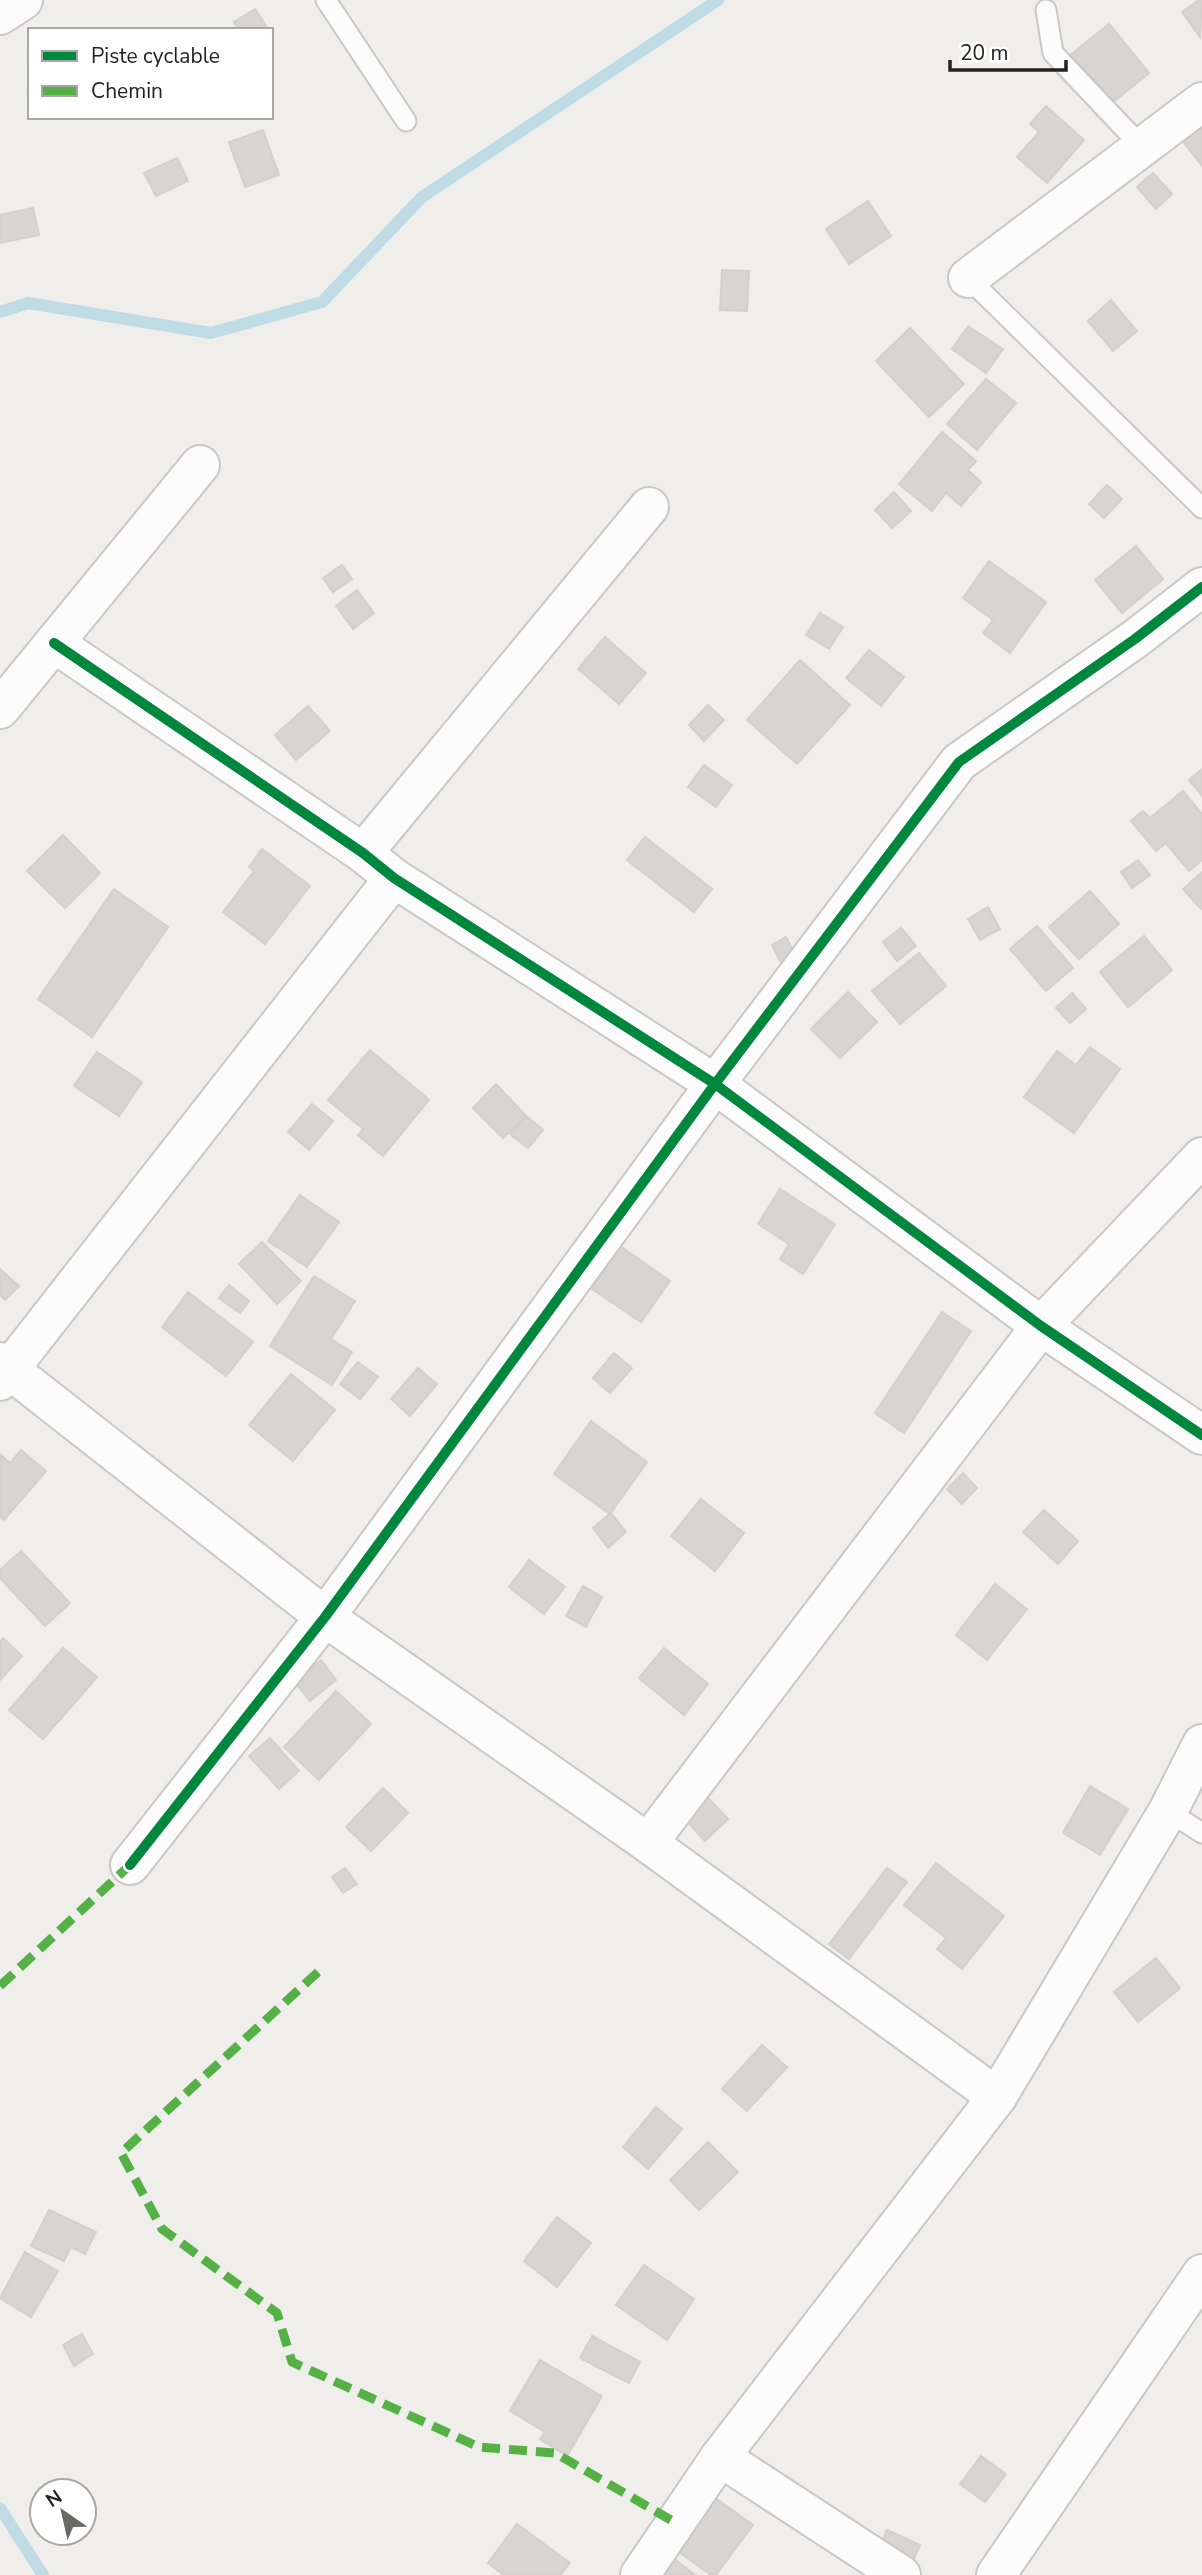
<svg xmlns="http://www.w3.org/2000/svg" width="1202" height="2575" font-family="'Nunito Sans',sans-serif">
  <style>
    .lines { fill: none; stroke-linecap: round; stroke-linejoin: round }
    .stream { stroke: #bfdbe3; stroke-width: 12 }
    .building { fill: #d7d4d2; stroke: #d3d0cc; stroke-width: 2 }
    .service-casing { stroke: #c9c8c7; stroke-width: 23 }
    .minor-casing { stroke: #c9c8c7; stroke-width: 42 }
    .service { stroke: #fdfcfc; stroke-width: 19 }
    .minor { stroke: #fdfcfc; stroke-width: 38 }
    .quiet { stroke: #55b145; stroke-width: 9; stroke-dasharray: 18 9; stroke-linecap: butt }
    .cycleway-casing { stroke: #fff; stroke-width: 15 }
    .cycleway { stroke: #00873e; stroke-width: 10 }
  </style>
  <rect width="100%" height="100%" fill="#f0eeeb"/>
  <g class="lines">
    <g class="stream">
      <polyline points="0,312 28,303 211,333 322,302 422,197 718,0"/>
      <polyline points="0,2508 43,2575"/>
    </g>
  </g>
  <g class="building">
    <polygon points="1199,0 1202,0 1200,37 1182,12"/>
    <polygon points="255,9 269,30 239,30 234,22"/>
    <polygon points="1109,24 1149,73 1097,115 1057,66"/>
    <polygon points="1046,106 1084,140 1047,183 1017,157 1039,132 1030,124"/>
    <polygon points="1202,115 1202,166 1177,134"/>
    <polygon points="263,130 279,175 245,187 229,142"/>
    <polygon points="177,158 188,181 156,196 144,173"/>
    <polygon points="1153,173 1172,194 1156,209 1137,187"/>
    <polygon points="868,201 891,236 849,264 826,229"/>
    <polygon points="33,208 39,235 0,243 0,215"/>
    <polygon points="722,270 749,271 747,311 720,310"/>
    <polygon points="1111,300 1137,331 1113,351 1088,321"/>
    <polygon points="968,326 1003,349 986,373 952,349"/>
    <polygon points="910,328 964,384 929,417 876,361"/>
    <polygon points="986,379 1016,403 977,450 947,424"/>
    <polygon points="942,432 976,461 968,470 981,482 961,506 946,493 932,511 899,484"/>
    <polygon points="1107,485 1122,499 1104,518 1089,504"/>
    <polygon points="894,492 911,511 892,528 875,510"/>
    <polygon points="1136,546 1163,579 1122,613 1095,580"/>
    <polygon points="989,561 1046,602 1010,653 983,633 993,620 963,598"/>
    <polygon points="342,565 352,579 333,592 323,578"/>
    <polygon points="357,590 374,613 353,629 336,606"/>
    <polygon points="820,613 843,627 829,649 806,635"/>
    <polygon points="605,637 646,673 619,704 578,669"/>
    <polygon points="869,650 904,677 881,706 846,678"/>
    <polygon points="800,660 850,705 797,764 747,720"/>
    <polygon points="708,705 724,720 704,741 689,725"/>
    <polygon points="308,706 330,731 296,760 275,735"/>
    <polygon points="704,765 732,785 716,807 688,787"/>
    <polygon points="1202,769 1202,796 1189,780"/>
    <polygon points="1183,791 1202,814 1202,860 1189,871 1166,843 1156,851 1131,821 1143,811 1150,818"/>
    <polygon points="63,835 100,873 65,908 27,871"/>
    <polygon points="645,837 712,889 694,912 627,860"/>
    <polygon points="262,849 310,886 265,944 223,912 254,871 249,867"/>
    <polygon points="1138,860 1150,875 1132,888 1121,872"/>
    <polygon points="1202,872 1202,908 1201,909 1183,889"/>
    <polygon points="114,889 168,927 92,1037 38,999"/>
    <polygon points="1090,891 1119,924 1079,959 1049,927"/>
    <polygon points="988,907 1000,929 980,940 968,919"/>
    <polygon points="1037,926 1073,968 1046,991 1010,949"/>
    <polygon points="901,928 916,946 897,961 883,942"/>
    <polygon points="1144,936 1172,970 1128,1007 1100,972"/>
    <polygon points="786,937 796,956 782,965 772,945"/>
    <polygon points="919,953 946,986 900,1024 872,991"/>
    <polygon points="848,992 877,1022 840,1058 811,1029"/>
    <polygon points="1072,993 1086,1009 1070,1023 1056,1008"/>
    <polygon points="1090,1047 1120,1069 1074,1133 1024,1097 1057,1051 1076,1065"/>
    <polygon points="370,1050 429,1100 383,1156 358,1135 363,1129 328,1100"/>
    <polygon points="97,1052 142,1082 119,1116 74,1086"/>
    <polygon points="496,1084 526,1116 503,1138 473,1108"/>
    <polygon points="312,1104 333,1121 309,1150 288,1132"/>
    <polygon points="526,1116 543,1130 528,1148 510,1134"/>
    <polygon points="780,1189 835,1224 803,1274 780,1259 789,1244 758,1224"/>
    <polygon points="300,1195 339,1222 307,1267 268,1241"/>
    <polygon points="262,1242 301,1281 277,1304 239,1264"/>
    <polygon points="620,1246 670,1281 641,1322 592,1289"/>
    <polygon points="0,1269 19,1286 5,1300 0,1295"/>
    <polygon points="314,1276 355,1301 331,1339 352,1352 332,1385 270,1346"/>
    <polygon points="229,1285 249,1301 240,1313 219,1298"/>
    <polygon points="188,1292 253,1342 226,1376 162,1327"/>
    <polygon points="942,1312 971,1331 904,1433 875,1413"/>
    <polygon points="614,1353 632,1368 610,1393 593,1378"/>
    <polygon points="358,1362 378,1377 360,1399 340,1384"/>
    <polygon points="418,1368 437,1384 410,1416 391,1399"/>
    <polygon points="291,1374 335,1410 293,1461 249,1425"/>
    <polygon points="591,1421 647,1462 610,1514 554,1474"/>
    <polygon points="21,1450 46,1471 4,1520 0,1516 0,1454 10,1463"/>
    <polygon points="963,1473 977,1488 962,1504 947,1489"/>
    <polygon points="701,1499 744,1533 715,1571 671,1536"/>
    <polygon points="1044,1510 1078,1541 1058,1564 1023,1532"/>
    <polygon points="611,1513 626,1532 608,1548 593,1528"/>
    <polygon points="21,1551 70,1603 45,1626 0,1578 0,1570"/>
    <polygon points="529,1560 565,1587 544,1614 509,1587"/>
    <polygon points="995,1584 1027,1609 987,1660 956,1635"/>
    <polygon points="583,1586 602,1597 586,1627 566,1616"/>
    <polygon points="3,1638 22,1656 0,1680 0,1642"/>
    <polygon points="63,1648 97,1677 43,1739 9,1710"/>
    <polygon points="664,1648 708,1684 684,1715 639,1678"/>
    <polygon points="321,1660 336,1680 310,1701 295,1682"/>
    <polygon points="336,1691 371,1724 319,1780 284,1747"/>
    <polygon points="270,1738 299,1771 279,1789 249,1756"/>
    <polygon points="690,1779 728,1819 705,1841 668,1801"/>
    <polygon points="1090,1786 1128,1809 1100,1855 1063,1833"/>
    <polygon points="383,1788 408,1813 371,1851 346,1827"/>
    <polygon points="936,1863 1004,1916 962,1969 937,1949 946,1938 904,1905"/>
    <polygon points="345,1868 357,1884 343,1893 332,1877"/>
    <polygon points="887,1868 907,1882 849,1959 829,1944"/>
    <polygon points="1156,1958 1180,1988 1138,2022 1114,1992"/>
    <polygon points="762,2045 787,2067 747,2111 722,2089"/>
    <polygon points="656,2107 682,2129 648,2169 623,2147"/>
    <polygon points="708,2142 738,2172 699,2210 670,2180"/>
    <polygon points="49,2210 96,2232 85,2254 71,2247 64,2261 31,2246"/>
    <polygon points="557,2217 591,2243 557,2287 524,2261"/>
    <polygon points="25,2252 58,2271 31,2317 0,2298"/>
    <polygon points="644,2265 694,2299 667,2340 616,2305"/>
    <polygon points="82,2334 93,2354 74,2366 63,2345"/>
    <polygon points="592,2336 640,2362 629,2383 580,2358"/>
    <polygon points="540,2360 602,2396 567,2456 540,2439 545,2432 510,2411"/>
    <polygon points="981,2456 1006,2474 985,2502 960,2484"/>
    <polygon points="710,2494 753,2525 716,2575 711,2575 672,2547"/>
    <polygon points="517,2524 570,2563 560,2575 504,2575 488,2563"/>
    <polygon points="887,2530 920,2545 911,2565 878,2550"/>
    <polygon points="667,2553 695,2575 650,2575"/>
  </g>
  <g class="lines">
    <g class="service-casing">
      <g id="service">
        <polyline points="326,0 406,121"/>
        <polyline points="1046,10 1053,53 1142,147"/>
        <polyline points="968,278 1202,508"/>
        <polyline points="1168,1811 1202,1833"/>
      </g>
    </g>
    <g class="minor-casing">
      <g id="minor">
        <polyline points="0,15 23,0"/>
        <polyline points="968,278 1202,102"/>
        <polyline points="54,643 363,853 394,878 715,1084 1041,1326 1202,1435"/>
        <polyline points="0,709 200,465"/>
        <polyline points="363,853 649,507"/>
        <polyline points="0,1362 325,1617 648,1843 997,2097"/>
        <polyline points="0,1381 394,878"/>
        <polyline points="648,1843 1041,1326 1202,1157"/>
        <polyline points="130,1865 325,1617 715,1084 959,762 1135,639 1202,587"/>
        <polyline points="720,2457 901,2575"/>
        <polyline points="640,2575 720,2457 997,2097 1168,1811 1202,1744"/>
        <polyline points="996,2575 1202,2274"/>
      </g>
    </g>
    <use href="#service" class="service"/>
    <use href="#minor" class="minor"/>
    <g class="quiet">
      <polyline points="318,1972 121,2153 162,2229 277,2313 292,2362 479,2447 555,2453 676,2523"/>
      <polyline points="0,1986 130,1865"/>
    </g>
    <g class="cycleway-casing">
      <g id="cycleway">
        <polyline points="54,643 363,853 394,878 715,1084 1041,1326 1202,1435"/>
        <polyline points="130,1865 325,1617 715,1084 959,762 1135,639 1202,587"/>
      </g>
    </g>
    <use href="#cycleway" class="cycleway"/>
  </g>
  <rect x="28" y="28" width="245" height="91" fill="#ffffff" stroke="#a7a7a7" stroke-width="2"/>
  <rect x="42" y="51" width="35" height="10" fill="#00873e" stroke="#a7a7a7" stroke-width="2"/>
  <text x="91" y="63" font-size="21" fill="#222222">Piste cyclable</text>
  <rect x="42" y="86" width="35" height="10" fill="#55b145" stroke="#a7a7a7" stroke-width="2"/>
  <text x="91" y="98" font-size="21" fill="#222222">Chemin</text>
  <g transform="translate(63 2512) rotate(326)"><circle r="33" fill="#ffffff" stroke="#a7a7a7" stroke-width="2"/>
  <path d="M0-5L12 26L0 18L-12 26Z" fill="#6a6968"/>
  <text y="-10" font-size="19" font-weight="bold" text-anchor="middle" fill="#222222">N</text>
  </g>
  <path d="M950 60v10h116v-10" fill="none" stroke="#222222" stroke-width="3.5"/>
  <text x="960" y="60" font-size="21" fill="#222222" stroke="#ffffff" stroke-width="5" paint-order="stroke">20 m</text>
</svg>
